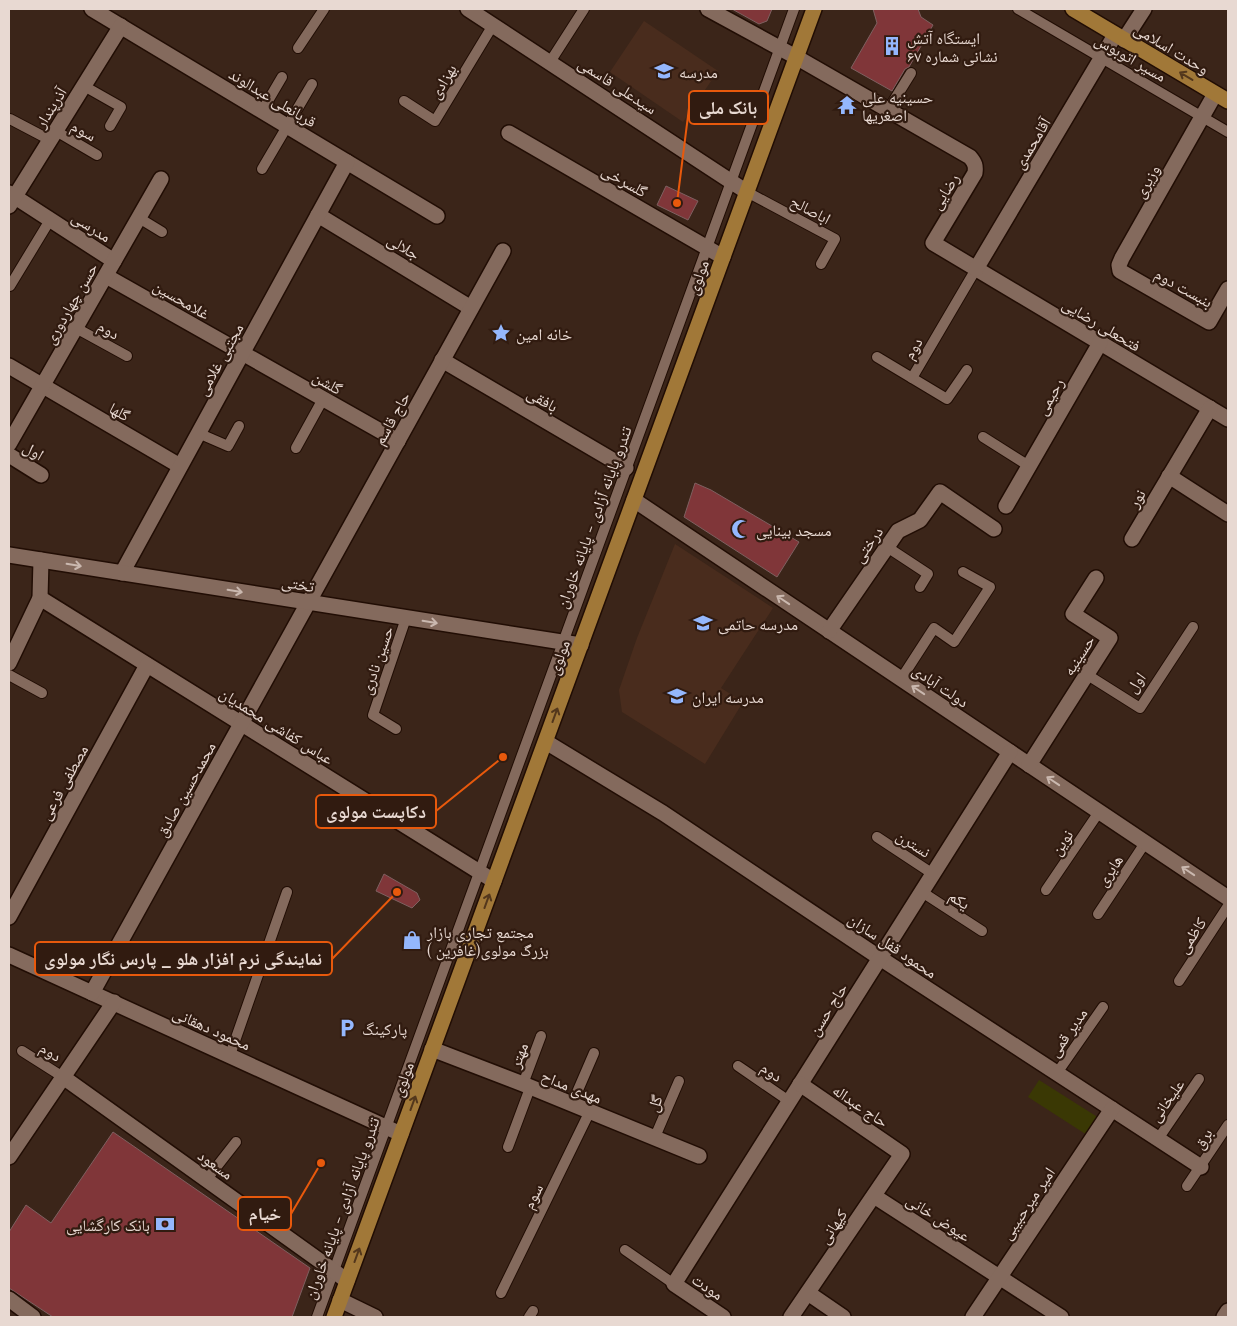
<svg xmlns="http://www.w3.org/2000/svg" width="1237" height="1326" font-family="'Playfair Display','Noto Naskh Arabic',serif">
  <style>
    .built { fill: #492c1d }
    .green { fill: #3a3804 }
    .building { fill: #803639; stroke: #7e6060 }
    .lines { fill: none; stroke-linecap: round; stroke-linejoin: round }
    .lane-casing { stroke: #210d04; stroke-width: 12 }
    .street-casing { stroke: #210d04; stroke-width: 18 }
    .secondary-casing { stroke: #210d04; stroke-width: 18 }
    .primary-casing { stroke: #210d04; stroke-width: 18 }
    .lane { stroke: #846a5d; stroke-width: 10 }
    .street { stroke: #846a5d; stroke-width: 15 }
    .secondary { stroke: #846a5d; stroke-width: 15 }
    .primary { stroke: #a17838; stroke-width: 15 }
    .oneway { stroke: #53371c }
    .oneway2 { stroke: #cab8af }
    .labels { text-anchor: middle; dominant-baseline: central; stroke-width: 4.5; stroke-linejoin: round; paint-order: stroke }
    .poi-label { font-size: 16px; fill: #e8d9d2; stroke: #311b10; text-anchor: start }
    .street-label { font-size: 16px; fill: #e8d9d2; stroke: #311b10 }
    .leader { fill: none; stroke: #e8590c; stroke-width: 2 }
    .callout-dot { fill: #e8590c; stroke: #311b10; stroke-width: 2 }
    .callout { fill: #311b10; stroke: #e8590c; stroke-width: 2 }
    .callout-label { font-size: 18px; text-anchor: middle; font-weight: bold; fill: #e8d9d2 }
  </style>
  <rect width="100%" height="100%" fill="#3b2519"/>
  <g class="built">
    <polygon points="644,21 718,71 683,122 610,72"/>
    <polygon points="675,544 773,608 721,688 743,702 705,764 622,712 619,690 637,638"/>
  </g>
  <polygon class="green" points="1039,1080 1099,1118 1087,1135 1028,1097"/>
  <g class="building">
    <polygon points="732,9 772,9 767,21 759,24"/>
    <polygon points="873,9 918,9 921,17 933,25 909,67 905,69 892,91 851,68 877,23"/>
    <polygon points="666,186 698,201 688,220 657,205"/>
    <polygon points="695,483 711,490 799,542 777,577 684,517"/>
    <polygon points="384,874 417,893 420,900 412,908 376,891"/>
    <polygon points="113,1132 310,1268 292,1317 53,1317 9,1288 9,1232 26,1205 51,1223"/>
  </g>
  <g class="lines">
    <g class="lane-casing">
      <g id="lane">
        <polyline points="1018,9 1228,132"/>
        <polyline points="298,48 324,9"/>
        <polyline points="550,62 584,9"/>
        <polyline points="84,86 121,107 110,126"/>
        <polyline points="404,101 435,121 493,25"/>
        <polyline points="888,110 911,73"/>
        <polyline points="262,111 282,77"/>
        <polyline points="10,119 50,140"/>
        <polyline points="56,131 97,155"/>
        <polyline points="262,169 312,84"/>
        <polyline points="747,192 835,239 821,264"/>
        <polyline points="139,218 162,232"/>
        <polyline points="10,286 50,220"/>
        <polyline points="76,328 127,356"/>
        <polyline points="877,357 947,399 967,370"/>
        <polyline points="912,378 976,269"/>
        <polyline points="198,433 228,446 239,426"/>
        <polyline points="983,437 1029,466"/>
        <polyline points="296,448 323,399"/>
        <polyline points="887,547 928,574 920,587"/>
        <polyline points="1086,674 1140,708 1193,627"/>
        <polyline points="9,675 42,693"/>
        <polyline points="901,679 934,628 954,642 990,587 963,572"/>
        <polyline points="396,729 373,715 406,618"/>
        <polyline points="877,837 933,874"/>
        <polyline points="1046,890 1099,812"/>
        <polyline points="922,892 982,931"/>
        <polyline points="1098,914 1145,843"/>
        <polyline points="1179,981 1228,906"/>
        <polyline points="22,1051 63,1077"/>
        <polyline points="230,1055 287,892"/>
        <polyline points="738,1066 789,1101"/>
        <polyline points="1057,1073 1103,1007"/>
        <polyline points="523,1084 541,1036"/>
        <polyline points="572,1104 594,1053"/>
        <polyline points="655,1137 679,1081"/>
        <polyline points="1158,1139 1199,1079"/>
        <polyline points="508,1147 530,1088"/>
        <polyline points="207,1179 236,1142"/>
        <polyline points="1187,1186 1228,1125"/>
        <polyline points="625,1250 674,1284"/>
        <polyline points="501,1293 590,1111"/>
        <polyline points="317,1317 794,9"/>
        <polyline points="529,1317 533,1311"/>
      </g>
    </g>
    <g class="street-casing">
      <g id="street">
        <polyline points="92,9 437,216"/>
        <polyline points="468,9 747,192"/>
        <path d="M708,9L796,57L970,157C975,163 976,166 975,173L933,243L1228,419"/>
        <polyline points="1124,40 1144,9"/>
        <polyline points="1215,94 1122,258 1119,265 1120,271 1209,322 1228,289"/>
        <polyline points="509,133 723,257"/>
        <polyline points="9,193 114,261"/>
        <polyline points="9,206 121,26"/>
        <polyline points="318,215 471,308"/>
        <polyline points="976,269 1115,35"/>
        <polyline points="106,276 398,441"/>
        <polyline points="442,360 626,468"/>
        <polyline points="9,366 180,466"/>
        <polyline points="9,444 161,179"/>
        <polyline points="9,455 41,475"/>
        <polyline points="1169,476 1228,514"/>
        <polyline points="634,500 1228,898"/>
        <polyline points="1006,506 1100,343"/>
        <polyline points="1132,539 1210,408"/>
        <polyline points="122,573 347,162"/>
        <polyline points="40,598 494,881"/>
        <polyline points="829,631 898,531 920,520 940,492 994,529"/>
        <polyline points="9,663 40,598 41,560"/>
        <polyline points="546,742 663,813 880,958 1201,1167"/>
        <polyline points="1029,765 1110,638 1073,614 1096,578"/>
        <polyline points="9,917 147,665"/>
        <polyline points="9,955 401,1134"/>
        <polyline points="92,993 503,251"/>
        <polyline points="432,1049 523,1084 699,1156"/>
        <polyline points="63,1077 334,1271 347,1281"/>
        <polyline points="9,1157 114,1002"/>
        <polyline points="874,1196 1061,1317"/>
        <polyline points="808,1293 843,1317"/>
        <polyline points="9,1299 33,1317"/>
        <polyline points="340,1300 375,1317"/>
        <polyline points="723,1317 674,1284 1010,752"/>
        <polyline points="791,1317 902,1154 800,1084"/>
        <polyline points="973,1317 1112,1109"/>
        <polyline points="1224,1317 1228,1311"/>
      </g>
    </g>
    <g class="secondary-casing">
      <polyline id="secondary" points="9,555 581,645"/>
    </g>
    <g class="primary-casing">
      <g id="primary">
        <polyline points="1073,9 1228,101"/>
        <polyline points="334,1317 814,9"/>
      </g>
    </g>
    <use href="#lane" class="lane"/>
    <use href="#street" class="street"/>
    <use href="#secondary" class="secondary"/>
    <use href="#primary" class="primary"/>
  </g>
  <defs><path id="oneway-shaft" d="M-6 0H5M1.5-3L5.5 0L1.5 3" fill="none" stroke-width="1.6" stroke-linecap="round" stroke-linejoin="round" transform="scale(1.25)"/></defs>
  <g class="oneway">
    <use href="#oneway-shaft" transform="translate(1186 76) rotate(-149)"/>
    <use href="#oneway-shaft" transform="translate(555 715) rotate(-70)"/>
    <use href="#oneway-shaft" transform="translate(487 901) rotate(-70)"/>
    <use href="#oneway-shaft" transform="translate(413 1103) rotate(-70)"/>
    <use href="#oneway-shaft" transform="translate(357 1255) rotate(-70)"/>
  </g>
  <g class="oneway2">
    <use href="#oneway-shaft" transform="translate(74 565) rotate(9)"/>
    <use href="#oneway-shaft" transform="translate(235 591) rotate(9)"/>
    <use href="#oneway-shaft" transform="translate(783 600) rotate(-146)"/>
    <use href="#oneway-shaft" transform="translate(430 622) rotate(9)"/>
    <use href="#oneway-shaft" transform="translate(918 690) rotate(-146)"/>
    <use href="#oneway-shaft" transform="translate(1053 781) rotate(-146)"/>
    <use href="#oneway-shaft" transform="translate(1188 871) rotate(-146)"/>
  </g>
  <defs>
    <g id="building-bare" transform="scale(1.5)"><path d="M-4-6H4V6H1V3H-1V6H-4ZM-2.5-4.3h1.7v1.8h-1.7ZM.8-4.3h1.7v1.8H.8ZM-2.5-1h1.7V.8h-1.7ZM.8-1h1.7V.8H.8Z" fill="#94b7fd" stroke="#311b10" stroke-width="2.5" paint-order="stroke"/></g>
    <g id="school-bare" transform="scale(1.5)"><path d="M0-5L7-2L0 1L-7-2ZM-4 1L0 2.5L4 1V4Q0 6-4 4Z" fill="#94b7fd" stroke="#311b10" stroke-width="2.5" paint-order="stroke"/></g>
    <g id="temple-bare" transform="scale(1.5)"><path d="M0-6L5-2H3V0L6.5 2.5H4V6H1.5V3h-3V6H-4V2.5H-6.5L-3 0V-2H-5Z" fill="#94b7fd" stroke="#311b10" stroke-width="2.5" paint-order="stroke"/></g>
    <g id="sight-bare" transform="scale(1.5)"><path d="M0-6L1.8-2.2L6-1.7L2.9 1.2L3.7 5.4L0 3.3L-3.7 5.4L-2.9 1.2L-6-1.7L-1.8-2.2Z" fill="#94b7fd" stroke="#311b10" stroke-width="2.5" paint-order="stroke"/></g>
    <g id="mosque-bare" transform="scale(1.5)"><path d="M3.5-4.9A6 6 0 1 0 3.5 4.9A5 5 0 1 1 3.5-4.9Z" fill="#94b7fd" stroke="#311b10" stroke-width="2.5" paint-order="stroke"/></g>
    <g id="shop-bare" transform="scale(1.5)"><path d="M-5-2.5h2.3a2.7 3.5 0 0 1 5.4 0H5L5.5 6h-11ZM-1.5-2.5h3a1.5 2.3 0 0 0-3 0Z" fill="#94b7fd" stroke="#311b10" stroke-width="2.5" paint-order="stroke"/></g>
    <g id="parking-bare" transform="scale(1.5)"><path d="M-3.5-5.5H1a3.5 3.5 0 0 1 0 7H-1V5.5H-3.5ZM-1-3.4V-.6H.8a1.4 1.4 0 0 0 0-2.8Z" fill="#94b7fd" stroke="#311b10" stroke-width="2.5" paint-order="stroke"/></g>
    <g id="bank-bare" transform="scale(1.5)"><path d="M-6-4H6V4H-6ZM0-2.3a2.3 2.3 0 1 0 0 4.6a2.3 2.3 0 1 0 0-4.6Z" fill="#94b7fd" stroke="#311b10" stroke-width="2.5" paint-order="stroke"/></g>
  </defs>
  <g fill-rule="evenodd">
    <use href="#building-bare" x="892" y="46"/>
    <use href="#school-bare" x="664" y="71"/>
    <use href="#temple-bare" x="847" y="105"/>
    <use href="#sight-bare" x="501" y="333"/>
    <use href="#mosque-bare" x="741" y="529"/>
    <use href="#school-bare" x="703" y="623"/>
    <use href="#school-bare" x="677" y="696"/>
    <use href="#shop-bare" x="412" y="940"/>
    <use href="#parking-bare" x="347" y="1028"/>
    <use href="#bank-bare" x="165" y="1224"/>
  </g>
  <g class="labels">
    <g class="poi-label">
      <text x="907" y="37">ایستگاه آتش<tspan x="907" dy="18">نشانی شماره ۶۷</tspan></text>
      <text x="679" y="71">مدرسه</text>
      <text x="862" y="96">حسینیه علی<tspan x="862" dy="18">اصغریها</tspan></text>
      <text x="516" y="333">خانه امین</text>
      <text x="756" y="529">مسجد بینایی</text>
      <text x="718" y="623">مدرسه حاتمی</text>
      <text x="692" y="696">مدرسه ایران</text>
      <text x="427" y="931">مجتمع تجاری بازار<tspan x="427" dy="18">بزرگ مولوی(غافرین )</tspan></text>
      <text x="362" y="1028">پارکینگ</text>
      <text x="150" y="1224" text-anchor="end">بانک کارگشایی</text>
    </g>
    <g class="street-label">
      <text transform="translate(1172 48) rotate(31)">وحدت اسلامی</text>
      <text transform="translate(1131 57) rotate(30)">مسیر اتوبوس</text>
      <text transform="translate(442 81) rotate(-59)">بهزادی</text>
      <text transform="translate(618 85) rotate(33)">سیدعلی قاسمی</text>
      <text transform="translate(273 97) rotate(31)">قربانعلی عبدالوند</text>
      <text transform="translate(50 107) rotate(-58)">آذرپندار</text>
      <text transform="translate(84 130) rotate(29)">سوم</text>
      <text transform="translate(1031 143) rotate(-59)">آقامحمدی</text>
      <text transform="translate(625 180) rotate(30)">گلسرخی</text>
      <text transform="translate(1146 181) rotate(-60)">وزیری</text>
      <text transform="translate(944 191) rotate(-58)">رضایی</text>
      <text transform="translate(811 209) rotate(28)">اباصالح</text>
      <text transform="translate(92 226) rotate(33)">مدرسی</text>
      <text transform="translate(404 246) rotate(31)">جلالی</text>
      <text transform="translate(697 277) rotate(-70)">مولوی</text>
      <text transform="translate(1184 287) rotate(29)">بنبست دوم</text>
      <text transform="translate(182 299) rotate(30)">غلامحسین</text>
      <text transform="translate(70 303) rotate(-60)">حسن چهاردوری</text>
      <text transform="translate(1102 324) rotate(31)">فتحعلی رضایی</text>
      <text transform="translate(109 329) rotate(30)">دوم</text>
      <text transform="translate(912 348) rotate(-59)">دوم</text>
      <text transform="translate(219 359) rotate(-61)">مجتبی غلامی</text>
      <text transform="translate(328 382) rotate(30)">گلشن</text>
      <text transform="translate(1049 396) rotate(-60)">رحیمی</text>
      <text transform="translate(543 399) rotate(30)">بافقی</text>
      <text transform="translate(120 411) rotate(30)">گلها</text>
      <text transform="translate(391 418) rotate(-61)">حاج قاسم</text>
      <text transform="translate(34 450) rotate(31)">اول</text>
      <text transform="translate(1136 498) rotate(-59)">نور</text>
      <text transform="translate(593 517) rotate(-70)">تندرو پایانه آزادی - پایانه خاوران</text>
      <text transform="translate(867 544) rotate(-55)">درختی</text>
      <text transform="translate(298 583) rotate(9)">تختی</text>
      <text transform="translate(1078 655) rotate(-57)">حسینیه</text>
      <text transform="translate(558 657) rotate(-70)">مولوی</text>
      <text transform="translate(376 660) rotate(-71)">حسین نادری</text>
      <text transform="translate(1135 682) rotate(-54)">اول</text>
      <text transform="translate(941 685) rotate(34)">دولت آبادی</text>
      <text transform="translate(277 725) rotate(32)">عباس کفاشی محمدیان</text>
      <text transform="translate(63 782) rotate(-61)">مصطفی فرعی</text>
      <text transform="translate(185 789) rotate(-61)">محمدحسین صادق</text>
      <text transform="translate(1061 842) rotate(-56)">نوین</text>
      <text transform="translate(914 843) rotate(33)">نسترن</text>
      <text transform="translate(1109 870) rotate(-56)">هایری</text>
      <text transform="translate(960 899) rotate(33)">یکم</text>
      <text transform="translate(1191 935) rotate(-57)">کاظمی</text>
      <text transform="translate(893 945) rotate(34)">محمود قفل سازان</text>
      <text transform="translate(827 1009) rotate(-58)">حاج حسن</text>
      <text transform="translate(212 1028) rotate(24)">محمود دهقانی</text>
      <text transform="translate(1067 1032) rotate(-55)">مدیر قمی</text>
      <text transform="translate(51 1051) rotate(32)">دوم</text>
      <text transform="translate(518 1055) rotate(-69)">مهتر</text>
      <text transform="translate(772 1071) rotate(34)">دوم</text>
      <text transform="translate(402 1079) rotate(-70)">مولوی</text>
      <text transform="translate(572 1086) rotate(22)">مهدی مداح</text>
      <text transform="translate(1166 1100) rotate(-55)">علیخانی</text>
      <text transform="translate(654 1103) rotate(-67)">گل</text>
      <text transform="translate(861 1105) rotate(34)">حاج عبداله</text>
      <text transform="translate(1202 1138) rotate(-56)">برق</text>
      <text transform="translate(216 1164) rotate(36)">مسعود</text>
      <text transform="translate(532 1196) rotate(-64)">سوم</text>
      <text transform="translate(1027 1203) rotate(-56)">امیر میرحبیبی</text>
      <text transform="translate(341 1208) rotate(-70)">تندرو پایانه آزادی - پایانه خاوران</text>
      <text transform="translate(939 1217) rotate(33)">عیوض خانی</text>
      <text transform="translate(832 1226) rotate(-56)">کیهانی</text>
      <text transform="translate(708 1286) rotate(34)">مودت</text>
    </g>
  </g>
  <path class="leader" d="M677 203L689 108M503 757L436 811M397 892L332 959M321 1163L291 1214"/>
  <g class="callout-dot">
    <circle cx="677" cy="203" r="5"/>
    <circle cx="503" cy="757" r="5"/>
    <circle cx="397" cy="892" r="5"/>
    <circle cx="321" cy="1163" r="5"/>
  </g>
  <g class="callout">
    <rect x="689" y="91" width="79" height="33" rx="5"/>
    <rect x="316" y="795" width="120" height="33" rx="5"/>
    <rect x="35" y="942" width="297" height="33" rx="5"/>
    <rect x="238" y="1197" width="53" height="33" rx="5"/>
  </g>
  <g class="callout-label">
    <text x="728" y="114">بانک ملی</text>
    <text x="376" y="818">دکاپست مولوی</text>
    <text x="183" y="965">نمایندگی نرم افزار هلو _ پارس نگار مولوی</text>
    <text x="265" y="1220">خیام</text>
  </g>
  <rect width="1237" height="1326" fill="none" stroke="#e8d9d2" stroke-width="20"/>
</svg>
